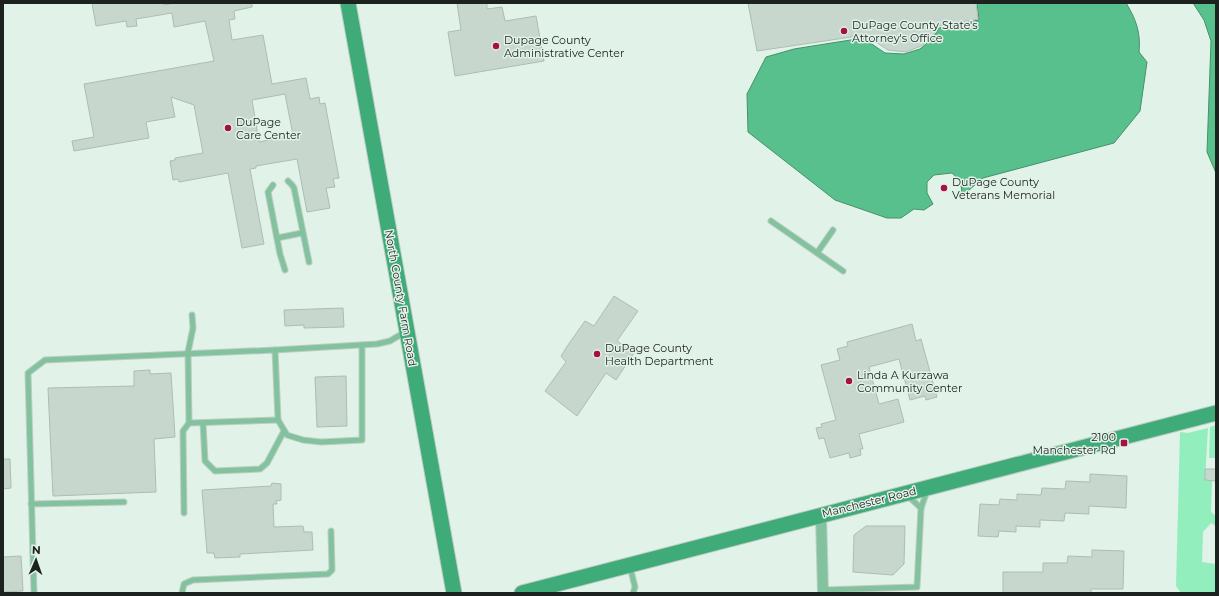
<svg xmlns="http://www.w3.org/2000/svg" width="1219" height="596" font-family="Montserrat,sans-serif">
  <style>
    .green { fill: #92eebc }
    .water { fill: #58c08c; stroke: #46916b }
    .building { fill: #c7d7cd; stroke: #adbdb3; fill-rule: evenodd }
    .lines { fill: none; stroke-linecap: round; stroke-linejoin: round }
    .lane-casing { stroke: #becdc4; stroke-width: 7 }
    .street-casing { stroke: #becdc4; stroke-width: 12 }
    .secondary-casing { stroke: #becdc4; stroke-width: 17 }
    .lane { stroke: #82c29e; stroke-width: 5 }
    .street { stroke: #82c29e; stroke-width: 10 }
    .secondary { stroke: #3fab78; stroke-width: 15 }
    .poi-dot { fill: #a61045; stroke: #e1f2e8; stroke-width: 1.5 }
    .labels { text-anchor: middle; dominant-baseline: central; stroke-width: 3; stroke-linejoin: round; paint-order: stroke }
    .poi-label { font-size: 11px; fill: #1c221f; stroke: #e1f2e8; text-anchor: start }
    .street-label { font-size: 11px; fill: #1c221f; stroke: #e1f2e8 }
  </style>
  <rect width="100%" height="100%" fill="#e1f2e8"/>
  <g class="green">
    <polygon points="1216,425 1216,458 1209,458 1210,427"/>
    <polygon points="1208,428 1205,480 1212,481 1211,512 1216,516 1216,526 1211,523 1203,532 1202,562 1216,564 1216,593 1181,593 1176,586 1180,432 1188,433"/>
  </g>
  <g class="water">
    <path d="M977,3H1126C1136,19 1141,33 1139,52L1147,62L1140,111L1114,143L983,178L961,197C963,186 960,181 952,173L934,175L927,182V193L933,204L924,210L914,209L901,218H887L835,200L748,132L747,94L766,57L794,49L863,38L885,53L904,54L920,49L933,38L939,28L979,20Z"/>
    <polygon points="1193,3 1216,3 1216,173 1207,152 1211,41 1204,20"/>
  </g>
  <g class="building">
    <path d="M92,3H164V5L175,3H252V7L234,11L235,19L229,20L232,40L263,35L272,84L306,78L310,99L319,97L320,104L325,103L339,178L333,179L335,187L326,188L330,208L307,212L297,159L256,166V168L250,169L264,244L242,248L228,173L179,182L178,179L173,180L170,161L175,160V158L203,153L194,105L171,97L175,117L146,122L149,138L74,151L72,141L94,137L84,84L214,61L205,21L174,27L172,13L136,19L137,26L127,27L126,21L96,26ZM285,94L293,135L259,142L252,100Z"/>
    <polygon points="457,3 487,3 487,9 502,7 505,21 536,16 544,61 455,76 448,32 461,30"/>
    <polygon points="748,3 976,3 978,19 938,26 932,38 921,46 906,52 888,50 865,35 757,51"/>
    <polygon points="614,296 638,311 617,341 634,353 616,380 606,373 577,416 545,391 566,362 561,356 568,345 585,321 594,326"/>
    <polygon points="343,308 344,327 304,328 304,325 285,326 284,310"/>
    <polygon points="912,324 916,341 921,339 937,397 926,400 925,396 910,400 899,359 869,367 879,404 898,399 904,422 859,434 863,449 860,449 861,455 850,458 849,453 830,458 824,438 819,439 816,428 822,427 821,424 836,420 821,365 840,360 837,349 848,346 847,342"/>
    <polygon points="150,370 150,374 171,373 175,437 154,439 156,492 53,496 48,388 134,386 134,371"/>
    <polygon points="346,376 347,426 317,427 315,377"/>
    <polygon points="3,459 10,459 11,488 3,489"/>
    <polygon points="1205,469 1216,469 1216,481 1205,480"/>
    <polygon points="1090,474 1127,476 1126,508 1089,506 1089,514 1065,513 1064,521 1040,520 1040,527 1016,526 1016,532 999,531 998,537 978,536 980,504 999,505 1000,499 1017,500 1017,494 1041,495 1042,488 1065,489 1066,481 1090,482"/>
    <polygon points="272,483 281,484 281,500 276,501 277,504 273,504 274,527 303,526 304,532 312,532 313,550 240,554 240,557 215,558 214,553 207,553 202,490 271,486"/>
    <polygon points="866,526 905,526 904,564 893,575 853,572 854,535"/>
    <polygon points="1092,550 1124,551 1123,589 1091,589 1091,593 1003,593 1003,572 1043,572 1043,563 1067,563 1068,556 1092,557"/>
    <polygon points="21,556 23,591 3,592 3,557"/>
  </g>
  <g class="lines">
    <g class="lane-casing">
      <g id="lane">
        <polyline points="288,181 292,185 294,188 309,262"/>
        <polyline points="273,185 268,192 280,254 285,270"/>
        <polyline points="771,221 843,271"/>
        <polyline points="277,238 302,233"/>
        <polyline points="817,253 833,230"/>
        <polyline points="192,315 193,328 188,352 189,423 278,420"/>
        <polyline points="275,350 377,344 390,341 405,332"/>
        <polyline points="203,423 205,461 215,471 260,469 267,463 284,431"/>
        <polyline points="908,496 921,508"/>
        <polyline points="31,504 124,502"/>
        <polyline points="184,513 183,431 189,423"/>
        <polyline points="630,567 635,587 633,593"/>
        <polyline points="823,590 917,587 921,508 927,491"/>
        <polyline points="34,593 28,373 45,360 275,350 278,420 287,435 303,440 321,442 362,440 362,345"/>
        <polyline points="182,593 184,584 193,580 328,574 332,570 331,531"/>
      </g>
    </g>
    <g class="street-casing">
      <polyline id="street" points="821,515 823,593"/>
    </g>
    <g class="secondary-casing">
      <g id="secondary">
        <polyline points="348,3 454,593"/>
        <polyline points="522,593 1216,413"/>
      </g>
    </g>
    <use href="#lane" class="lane"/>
    <use href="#street" class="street"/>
    <use href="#secondary" class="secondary"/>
  </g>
  <g class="poi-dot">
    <circle cx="844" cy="31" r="4"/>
    <circle cx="496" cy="46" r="4"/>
    <circle cx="228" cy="128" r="4"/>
    <circle cx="944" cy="188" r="4"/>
    <circle cx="597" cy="354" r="4"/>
    <circle cx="849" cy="381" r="4"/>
    <rect x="1120" y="439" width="8" height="8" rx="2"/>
  </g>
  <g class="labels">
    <g class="poi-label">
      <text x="852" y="25">DuPage County State's<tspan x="852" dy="13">Attorney's Office</tspan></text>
      <text x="504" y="40">Dupage County<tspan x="504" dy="13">Administrative Center</tspan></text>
      <text x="236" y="122">DuPage<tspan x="236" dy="13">Care Center</tspan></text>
      <text x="952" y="182">DuPage County<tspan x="952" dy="13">Veterans Memorial</tspan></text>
      <text x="605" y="348">DuPage County<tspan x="605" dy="13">Health Department</tspan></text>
      <text x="857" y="375">Linda A Kurzawa<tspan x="857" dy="13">Community Center</tspan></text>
      <text x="1116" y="437" text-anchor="end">2100<tspan x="1116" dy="13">Manchester Rd</tspan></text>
    </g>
    <g class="street-label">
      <text transform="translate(401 298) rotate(80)">North County Farm Road</text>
      <text transform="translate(869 502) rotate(-14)">Manchester Road</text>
    </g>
  </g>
  <rect width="1219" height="596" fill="none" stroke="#1c221f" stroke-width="8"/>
  <g transform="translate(36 560) rotate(2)" stroke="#e1f2e8" stroke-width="3" paint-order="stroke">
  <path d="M0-3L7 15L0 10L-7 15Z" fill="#1c221f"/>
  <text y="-6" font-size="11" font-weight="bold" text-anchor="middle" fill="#1c221f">N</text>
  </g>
</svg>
